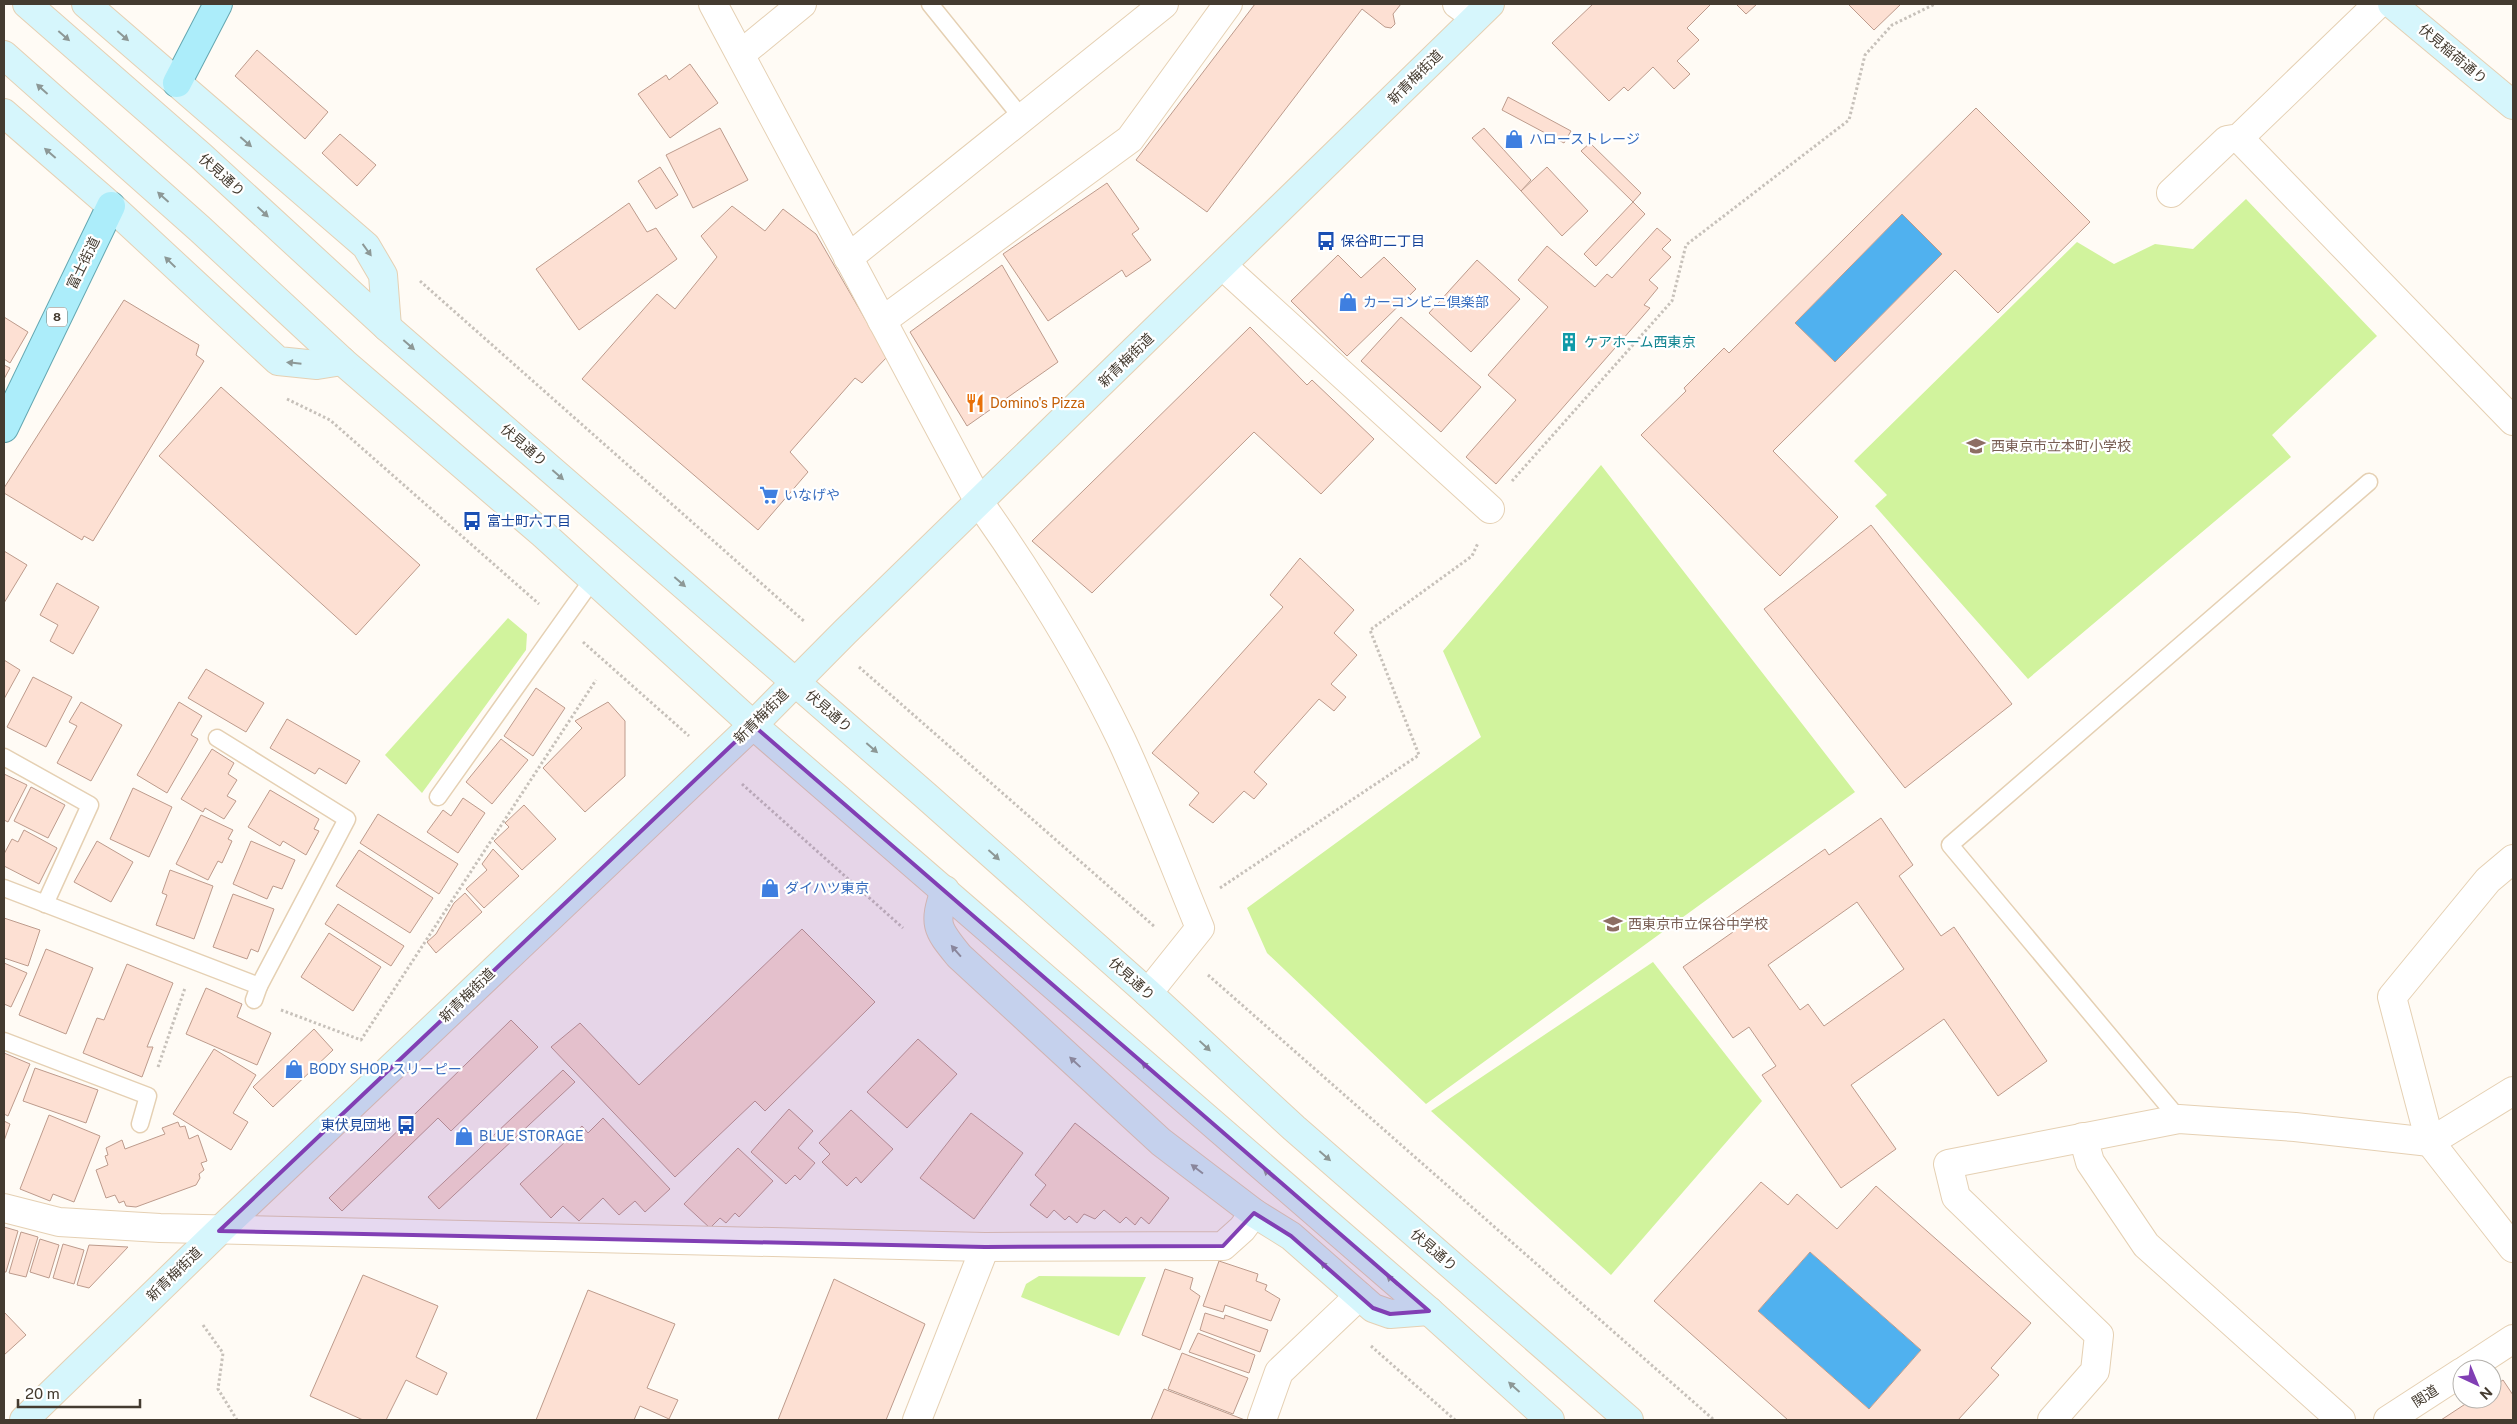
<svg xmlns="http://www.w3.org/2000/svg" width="2517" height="1424" font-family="'Public Sans','Noto Sans JP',sans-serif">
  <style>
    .green { fill: #d1f39d }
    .water { fill: #50b1ef }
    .building { fill: #fde0d3; stroke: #bd9b8c; fill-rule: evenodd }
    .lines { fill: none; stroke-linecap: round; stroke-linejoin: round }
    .lane-casing { stroke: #e5d0b3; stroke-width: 19 }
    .street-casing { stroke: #e5d0b3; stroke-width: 30 }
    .secondary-casing { stroke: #e5d0b3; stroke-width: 30 }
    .primary-casing { stroke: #64a7b1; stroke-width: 30 }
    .path { stroke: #c7c1ba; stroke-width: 3; stroke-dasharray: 2.5 2.5; stroke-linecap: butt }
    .lane { stroke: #fff; stroke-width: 16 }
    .street { stroke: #fff; stroke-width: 28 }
    .secondary { stroke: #d6f6fc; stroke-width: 28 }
    .primary { stroke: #acedfa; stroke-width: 28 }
    .oneway { fill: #8d9896 }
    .marked { fill: #813fb4; fill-opacity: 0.2; stroke: #813fb4; stroke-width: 4; stroke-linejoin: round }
    .labels { text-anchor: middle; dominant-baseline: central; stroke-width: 4.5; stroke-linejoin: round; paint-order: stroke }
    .shield { fill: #fff; stroke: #7c766e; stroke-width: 1 }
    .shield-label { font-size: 12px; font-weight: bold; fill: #443b30 }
    .street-label { font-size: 14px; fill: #443b30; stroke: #fff }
    .shop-label { font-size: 14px; fill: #366cbe; stroke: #fff; text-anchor: start }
    .transit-label { font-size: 14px; fill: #164399; stroke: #fff; text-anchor: start }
    .culture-label { font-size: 14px; fill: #0d838f; stroke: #fff; text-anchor: start }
    .food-label { font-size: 14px; fill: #c56008; stroke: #fff; text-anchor: start }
    .education-label { font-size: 14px; fill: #785e54; stroke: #fff; text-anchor: start }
  </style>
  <rect width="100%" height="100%" fill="#fffbf5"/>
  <g class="green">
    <polygon points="2246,199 2377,336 2272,435 2291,457 2028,679 1875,506 1887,495 1854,461 2077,242 2114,264 2155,244 2193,249"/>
    <polygon points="1601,465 1855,792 1426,1104 1267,953 1247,908 1481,737 1443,651"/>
    <polygon points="508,618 527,634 526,650 422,793 385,755"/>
    <polygon points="1653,962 1762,1101 1611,1275 1431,1111"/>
    <polygon points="1039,1276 1146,1277 1119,1336 1021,1297 1026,1284"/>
  </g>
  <g class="water">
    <polygon points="1902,214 1942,254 1835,362 1795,323"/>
    <polygon points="1810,1252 1921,1350 1869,1409 1758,1311"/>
  </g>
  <g class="building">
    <polygon points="1255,4 1401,4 1393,14 1395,24 1391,28 1385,27 1362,9 1207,212 1136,160"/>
    <polygon points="1593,4 1711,4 1687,28 1699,40 1677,61 1690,74 1674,89 1653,67 1628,91 1624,87 1609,101 1552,43"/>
    <polygon points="1736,4 1757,4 1746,14"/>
    <polygon points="1848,4 1901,4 1874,30"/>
    <polygon points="257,50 328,112 305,139 235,76"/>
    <polygon points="690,64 718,103 670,138 638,94 666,75 669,80"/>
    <polygon points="1508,97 1571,131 1564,143 1502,110"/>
    <path d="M1976,108L2090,222L1998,313L1955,270L1773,451L1838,517L1780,576L1641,435L1686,391L1684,388L1724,348L1729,353ZM1902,214L1942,254L1835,362L1795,323Z"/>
    <polygon points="720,128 748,180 693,208 666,155"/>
    <polygon points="1484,128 1531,180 1521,191 1472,138"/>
    <polygon points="340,134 376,165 357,186 322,153"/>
    <polygon points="1590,143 1641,193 1633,202 1581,151"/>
    <polygon points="660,167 678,195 656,209 638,181"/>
    <polygon points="1547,167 1588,211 1562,236 1521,191"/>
    <polygon points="1107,183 1139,229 1132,234 1151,260 1126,277 1122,270 1048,321 1003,254"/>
    <polygon points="1633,202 1645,214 1596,266 1584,254"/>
    <polygon points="629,203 647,232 656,228 677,259 579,330 536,269"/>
    <polygon points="732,206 765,231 783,209 816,234 887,357 862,383 855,378 790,452 808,472 758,530 582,379 657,294 675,309 717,257 701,236"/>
    <polygon points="1657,228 1671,240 1662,249 1671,257 1649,280 1658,288 1644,305 1650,308 1496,484 1466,457 1516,400 1488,375 1548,307 1518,280 1547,246 1595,287 1607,274 1612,278"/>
    <polygon points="1338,255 1361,278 1384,257 1416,289 1347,356 1291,301"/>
    <polygon points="1477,260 1520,299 1471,352 1429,313"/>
    <polygon points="1002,265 1058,362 967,426 910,332"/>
    <polygon points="124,300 199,345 196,355 204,361 93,541 84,536 82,540 4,493 4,488"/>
    <polygon points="4,317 28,332 10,363 4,359"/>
    <polygon points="1401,317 1481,387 1441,432 1361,361"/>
    <polygon points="1250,327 1307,385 1312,380 1374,439 1321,494 1254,432 1092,593 1032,541"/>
    <polygon points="4,365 10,368 4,379"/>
    <polygon points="221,387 420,565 356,635 159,456"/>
    <polygon points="1871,525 2012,704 1905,788 1764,609"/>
    <polygon points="4,551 27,565 4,603"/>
    <polygon points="1300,558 1354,610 1334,633 1357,655 1331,684 1346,697 1334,711 1319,699 1254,772 1267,784 1254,799 1244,791 1213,823 1189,805 1199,793 1152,753 1283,607 1270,595"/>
    <polygon points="57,583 99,607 73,654 50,641 58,625 40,615"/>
    <polygon points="4,660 20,670 4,699"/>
    <polygon points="206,669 264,703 246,732 188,698"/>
    <polygon points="33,677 72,697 46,747 7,727"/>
    <polygon points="536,688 565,708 533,756 504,736"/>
    <polygon points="81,702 122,725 91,781 57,763 77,726 69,722"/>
    <polygon points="179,702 202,716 191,735 198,739 167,793 137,775"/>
    <polygon points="608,702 625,721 625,776 585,812 543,768 582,728 575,721"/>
    <polygon points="287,719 360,761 346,784 319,768 315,774 270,748"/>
    <polygon points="501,739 528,760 492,804 466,782"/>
    <polygon points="212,749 234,763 228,774 237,780 227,796 236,801 224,819 205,808 203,812 181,799"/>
    <polygon points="4,774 27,785 8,822 4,820"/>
    <polygon points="31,787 65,805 48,838 14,821"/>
    <polygon points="133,788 172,807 149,857 110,839"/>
    <polygon points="270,790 319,819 314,829 319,831 306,855 283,841 280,846 248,827"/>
    <polygon points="463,798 485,813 458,853 427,832 443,810 451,816"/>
    <polygon points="524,805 556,839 522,870 494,841 509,827 505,823"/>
    <polygon points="378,814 458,864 439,894 360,843"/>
    <polygon points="201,815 233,830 228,839 232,841 222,863 218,861 208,880 176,864"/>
    <path d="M1881,818L1913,865L1899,876L1941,936L1954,927L2047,1061L1998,1096L1944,1019L1851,1085L1896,1149L1841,1188L1762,1075L1776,1066L1749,1027L1733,1038L1683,967L1733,932L1724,920L1825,849L1829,855ZM1857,902L1904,969L1824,1026L1808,1004L1800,1010L1768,965Z"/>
    <polygon points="24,830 57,848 39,884 4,866 4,854 12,839 18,842"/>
    <polygon points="97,841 133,862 111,902 74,882"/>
    <polygon points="251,841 295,860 282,889 273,886 267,899 233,884"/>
    <polygon points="493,849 519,876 484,908 466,889 487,870 482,864"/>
    <polygon points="359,850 433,898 410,933 336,886"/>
    <polygon points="170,870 213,886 194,939 156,925 167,895 162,893"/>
    <polygon points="465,893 482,912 436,953 427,942 436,934 454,903"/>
    <polygon points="233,894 274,909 258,952 251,949 247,959 213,947"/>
    <polygon points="338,904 404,946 391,966 325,924"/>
    <polygon points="4,918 40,930 28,966 4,958"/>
    <polygon points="802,929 875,1002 765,1111 755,1101 675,1177 551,1047 580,1023 639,1085"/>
    <polygon points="329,933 381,967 353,1011 301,977"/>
    <polygon points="46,949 93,968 66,1034 19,1015"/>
    <polygon points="4,963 27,973 11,1007 4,1004"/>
    <polygon points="127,964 173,983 147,1047 153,1047 142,1077 83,1053 97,1018 104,1020"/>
    <polygon points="206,988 242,1004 237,1017 271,1033 257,1065 186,1034"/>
    <polygon points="511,1020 538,1047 451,1131 438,1118 342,1211 329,1198"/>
    <polygon points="314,1029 333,1050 273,1107 253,1087"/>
    <polygon points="918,1039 957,1074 907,1128 867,1092"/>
    <polygon points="214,1049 256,1075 233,1113 248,1122 231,1150 173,1114"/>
    <polygon points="4,1053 30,1064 8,1116 4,1114"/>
    <polygon points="35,1068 98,1090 86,1123 23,1101"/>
    <polygon points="563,1070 575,1082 439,1209 428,1197"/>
    <polygon points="789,1109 813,1131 798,1148 815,1163 800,1180 795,1175 786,1184 751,1152"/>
    <polygon points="851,1110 893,1149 861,1183 856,1177 847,1186 822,1162 830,1154 819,1143"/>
    <polygon points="971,1113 1023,1153 974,1219 920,1178"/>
    <polygon points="49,1115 100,1136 74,1202 53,1194 50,1201 20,1189"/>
    <polygon points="603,1118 670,1189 645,1212 635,1201 619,1215 603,1198 579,1221 563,1206 551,1218 520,1184 582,1126 588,1133"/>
    <polygon points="4,1121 10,1124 4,1141"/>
    <polygon points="178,1122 180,1127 185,1126 189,1139 198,1135 207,1161 201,1163 204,1170 199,1174 200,1178 196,1185 136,1207 126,1206 124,1201 119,1203 115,1195 106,1198 96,1170 108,1165 105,1156 108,1155 106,1148 122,1140 125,1149 165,1134 162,1128"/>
    <polygon points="1075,1123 1169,1198 1149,1224 1141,1217 1135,1225 1126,1217 1120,1223 1104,1210 1095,1219 1084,1214 1077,1223 1069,1216 1065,1220 1054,1210 1047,1218 1030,1205 1046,1185 1035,1175"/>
    <polygon points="738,1148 773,1181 739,1217 735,1213 726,1223 720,1218 710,1228 684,1204"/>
    <path d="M1761,1182L1788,1205L1797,1194L1837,1229L1876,1186L2031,1323L1991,1368L1999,1375L1958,1420H1788L1654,1301ZM1810,1252L1921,1350L1869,1409L1758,1311Z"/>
    <polygon points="4,1227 18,1231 6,1272 4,1272"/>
    <polygon points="21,1232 38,1237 26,1277 9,1273"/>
    <polygon points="40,1239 59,1245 49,1278 30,1272"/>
    <polygon points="63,1244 84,1250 74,1284 53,1278"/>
    <polygon points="89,1245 128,1247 89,1288 77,1285"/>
    <polygon points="1219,1261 1258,1274 1256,1281 1267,1285 1265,1290 1280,1299 1271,1321 1225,1305 1223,1312 1203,1306"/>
    <polygon points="1165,1269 1193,1278 1190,1289 1200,1296 1180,1350 1142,1335"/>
    <polygon points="363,1275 438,1306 416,1357 447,1373 437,1395 406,1380 386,1420 363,1420 310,1396"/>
    <polygon points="834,1279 925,1324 886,1420 778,1420"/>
    <polygon points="588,1290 675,1324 647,1388 678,1400 669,1419 640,1406 634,1420 536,1420"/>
    <polygon points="4,1312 26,1335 4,1355"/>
    <polygon points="1205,1313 1224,1319 1225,1315 1268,1330 1260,1352 1200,1330"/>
    <polygon points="1198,1333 1255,1355 1249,1373 1189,1352"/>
    <polygon points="1182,1353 1248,1378 1233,1414 1168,1389"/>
    <polygon points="2503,1380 2513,1395 2513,1420 2441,1420 2473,1399 2492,1399 2492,1387"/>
    <polygon points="1164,1389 1245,1420 1151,1420"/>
  </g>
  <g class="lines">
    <g class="lane-casing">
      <g id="lane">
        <polyline points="930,4 1022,118"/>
        <polyline points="217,738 347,819 259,986"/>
        <polyline points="4,757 90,805 45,904"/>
        <polyline points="438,797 593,579"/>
        <polyline points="4,888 259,986 254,1000"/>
        <polyline points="4,1041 148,1096 140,1124"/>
        <polyline points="2179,1119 1950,845 2369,482"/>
      </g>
    </g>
    <g class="street-casing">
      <g id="street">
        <path d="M713,4L979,502C1032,577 1081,656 1121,739C1150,801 1174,865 1200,928L1148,993"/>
        <polyline points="1457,4 1475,17"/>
        <polyline points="741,54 802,4"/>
        <polyline points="2239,138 2513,421"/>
        <polyline points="2171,193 2227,140 2239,138 2378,4"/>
        <polyline points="848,258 1164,4"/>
        <polyline points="1223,266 1490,509"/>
        <polyline points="882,321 1130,139 1228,4"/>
        <polyline points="2513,859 2488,880 2392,997 2430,1142 2513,1248"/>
        <polyline points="2083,1137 2090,1162 2146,1245 2341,1420"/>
        <polyline points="4,1208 59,1222 160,1228 985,1247 1223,1246 1242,1229 1254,1213"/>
        <polyline points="2467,1369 2513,1339"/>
        <polyline points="917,1420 985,1247"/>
        <polyline points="1262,1420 1279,1372 1359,1296"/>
        <polyline points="2052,1420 2095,1371 2099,1335 1956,1197 1948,1164 2179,1119 2295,1127 2430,1142 2513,1091"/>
        <polyline points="2388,1420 2462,1372"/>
      </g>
    </g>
    <g class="secondary-casing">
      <g id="secondary">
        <polyline points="27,4 201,156 387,327 925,795 1148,993 1294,1128 1629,1420"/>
        <polyline points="86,4 366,246 383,275 387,327"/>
        <polyline points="2392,4 2513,105"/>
        <polyline points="4,55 200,229 342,361 543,534 753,725 1429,1311 1550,1420"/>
        <polyline points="4,113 111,206 278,361 317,365 342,361"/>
        <path d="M945,890C933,925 937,929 959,956L1161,1142L1254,1213L1291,1236L1373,1308L1390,1314L1429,1311"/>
        <polyline points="24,1420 219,1231 753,725 845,632 1490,4"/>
      </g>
    </g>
    <g class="primary-casing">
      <g id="primary">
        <polyline points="177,83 218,4"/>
        <polyline points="4,428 111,206"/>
      </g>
    </g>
    <g class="path">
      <polyline points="420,281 805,622"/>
      <polyline points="287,399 330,420 539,604"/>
      <polyline points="1512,481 1672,301 1686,245 1849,120 1865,55 1892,25 1935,4"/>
      <polyline points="583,642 689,736"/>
      <polyline points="859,667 1155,927"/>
      <polyline points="742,784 903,928"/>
      <polyline points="1220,888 1419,755 1370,630 1472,556 1478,543"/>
      <polyline points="1208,975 1714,1420"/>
      <polyline points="281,1010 361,1040 596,680"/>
      <polyline points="158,1067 185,988"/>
      <polyline points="203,1325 223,1353 218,1389 237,1420"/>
      <polyline points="1371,1346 1455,1420"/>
    </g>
    <use href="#lane" class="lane"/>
    <use href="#street" class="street"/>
    <use href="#secondary" class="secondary"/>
    <use href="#primary" class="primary"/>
  </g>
  <defs><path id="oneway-solid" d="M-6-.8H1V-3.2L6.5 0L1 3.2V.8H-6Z" transform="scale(1.25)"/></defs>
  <g class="oneway">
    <use href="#oneway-solid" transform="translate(64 36) rotate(41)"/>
    <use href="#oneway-solid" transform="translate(123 36) rotate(41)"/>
    <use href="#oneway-solid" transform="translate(42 89) rotate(-138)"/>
    <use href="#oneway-solid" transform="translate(246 142) rotate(41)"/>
    <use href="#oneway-solid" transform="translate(50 153) rotate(-139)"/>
    <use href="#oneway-solid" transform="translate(163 197) rotate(-138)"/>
    <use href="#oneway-solid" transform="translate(263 212) rotate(43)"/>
    <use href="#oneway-solid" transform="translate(367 250) rotate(54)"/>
    <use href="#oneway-solid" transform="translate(170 262) rotate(-136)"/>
    <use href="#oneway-solid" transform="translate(409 345) rotate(41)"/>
    <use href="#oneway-solid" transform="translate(294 363) rotate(-174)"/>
    <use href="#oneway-solid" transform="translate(558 475) rotate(41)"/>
    <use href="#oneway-solid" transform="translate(680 582) rotate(41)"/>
    <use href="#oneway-solid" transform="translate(872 748) rotate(41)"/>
    <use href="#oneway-solid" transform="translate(994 855) rotate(42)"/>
    <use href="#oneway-solid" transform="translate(956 951) rotate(-131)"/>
    <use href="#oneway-solid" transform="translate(1205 1046) rotate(43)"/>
    <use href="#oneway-solid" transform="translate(1075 1062) rotate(-137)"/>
    <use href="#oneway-solid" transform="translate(1147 1067) rotate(-139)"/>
    <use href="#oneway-solid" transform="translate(1325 1156) rotate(41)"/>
    <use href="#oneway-solid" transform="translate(1197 1169) rotate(-143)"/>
    <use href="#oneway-solid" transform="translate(1269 1174) rotate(-139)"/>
    <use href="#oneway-solid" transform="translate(1326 1267) rotate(-139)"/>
    <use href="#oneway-solid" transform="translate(1392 1280) rotate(-139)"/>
    <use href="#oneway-solid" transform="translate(1514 1387) rotate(-138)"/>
  </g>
  <path class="marked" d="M753,725L1429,1311L1390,1314L1373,1308L1291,1236L1254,1213L1223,1246L985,1247L219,1231Z"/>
  <defs>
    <g id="shop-bare" transform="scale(1.5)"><path d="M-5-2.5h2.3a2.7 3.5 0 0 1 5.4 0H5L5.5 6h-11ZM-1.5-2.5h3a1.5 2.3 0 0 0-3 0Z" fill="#3f7fe0" stroke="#fff" stroke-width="2.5" paint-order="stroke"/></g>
    <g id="bus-bare" transform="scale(1.5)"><path d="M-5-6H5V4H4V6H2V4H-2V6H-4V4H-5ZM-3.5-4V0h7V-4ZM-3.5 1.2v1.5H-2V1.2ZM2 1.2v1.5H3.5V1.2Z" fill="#1a4fb4" stroke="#fff" stroke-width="2.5" paint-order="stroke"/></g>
    <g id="building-bare" transform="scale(1.5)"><path d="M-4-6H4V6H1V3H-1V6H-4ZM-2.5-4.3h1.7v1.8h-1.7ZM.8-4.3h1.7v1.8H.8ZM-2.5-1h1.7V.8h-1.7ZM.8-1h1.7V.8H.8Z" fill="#0f9aa8" stroke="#fff" stroke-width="2.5" paint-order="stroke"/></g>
    <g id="restaurant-bare" transform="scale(1.5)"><path d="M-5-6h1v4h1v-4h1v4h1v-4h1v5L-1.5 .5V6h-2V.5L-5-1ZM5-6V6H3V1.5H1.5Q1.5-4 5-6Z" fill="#e8710a" stroke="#fff" stroke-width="2.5" paint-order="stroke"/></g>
    <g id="school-bare" transform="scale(1.5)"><path d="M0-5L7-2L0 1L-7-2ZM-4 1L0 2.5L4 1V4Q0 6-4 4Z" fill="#8d6e63" stroke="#fff" stroke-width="2.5" paint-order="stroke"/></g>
    <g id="supermarket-bare" transform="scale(1.5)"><path d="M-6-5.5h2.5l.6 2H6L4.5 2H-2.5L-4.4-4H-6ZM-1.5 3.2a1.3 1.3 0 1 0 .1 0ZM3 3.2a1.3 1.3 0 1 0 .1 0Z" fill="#3f7fe0" stroke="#fff" stroke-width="2.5" paint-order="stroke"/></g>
  </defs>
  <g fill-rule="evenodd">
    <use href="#shop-bare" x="1514" y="139"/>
    <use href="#bus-bare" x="1326" y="241"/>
    <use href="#shop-bare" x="1348" y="302"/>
    <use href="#building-bare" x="1569" y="342"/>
    <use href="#restaurant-bare" x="975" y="403"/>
    <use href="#school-bare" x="1976" y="446"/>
    <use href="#supermarket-bare" x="769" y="495"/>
    <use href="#bus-bare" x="472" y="521"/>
    <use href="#shop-bare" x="770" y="888"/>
    <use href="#school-bare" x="1613" y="924"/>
    <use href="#shop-bare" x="294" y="1069"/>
    <use href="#bus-bare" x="406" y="1125"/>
    <use href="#shop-bare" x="464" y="1136"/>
  </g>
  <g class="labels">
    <rect class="shield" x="47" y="307.5" width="20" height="19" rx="4"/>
    <g class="shield-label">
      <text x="57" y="317">8</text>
    </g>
    <g class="street-label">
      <text transform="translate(2453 54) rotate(40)">伏見稲荷通り</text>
      <text transform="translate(1415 77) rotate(-45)">新青梅街道</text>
      <text transform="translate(222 175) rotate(42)">伏見通り</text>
      <text transform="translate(83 263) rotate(-64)">富士街道</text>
      <text transform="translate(1126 360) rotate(-44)">新青梅街道</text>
      <text transform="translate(524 445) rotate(41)">伏見通り</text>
      <text transform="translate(829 711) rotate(41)">伏見通り</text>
      <text transform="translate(761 716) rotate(-45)">新青梅街道</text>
      <text transform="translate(1132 979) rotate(42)">伏見通り</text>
      <text transform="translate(467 995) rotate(-44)">新青梅街道</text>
      <text transform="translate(1434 1250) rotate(41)">伏見通り</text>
      <text transform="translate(174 1274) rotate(-44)">新青梅街道</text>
      <text transform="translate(2425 1396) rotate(-33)">関道</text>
    </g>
    <g class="shop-label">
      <text x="1529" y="139">ハローストレージ</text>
      <text x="1363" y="302">カーコンビニ倶楽部</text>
      <text x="784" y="495">いなげや</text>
      <text x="785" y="888">ダイハツ東京</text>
      <text x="309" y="1069">BODY SHOP スリーピー</text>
      <text x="479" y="1136">BLUE STORAGE</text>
    </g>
    <g class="transit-label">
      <text x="1341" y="241">保谷町二丁目</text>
      <text x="487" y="521">富士町六丁目</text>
      <text x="391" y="1125" text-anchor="end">東伏見団地</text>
    </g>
    <g class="culture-label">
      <text x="1584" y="342">ケアホーム西東京</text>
    </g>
    <g class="food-label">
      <text x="990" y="403">Domino's Pizza</text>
    </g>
    <g class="education-label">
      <text x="1991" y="446">西東京市立本町小学校</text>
      <text x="1628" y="924">西東京市立保谷中学校</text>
    </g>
  </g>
  <rect width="2517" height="1424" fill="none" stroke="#443b30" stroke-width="10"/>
  <g transform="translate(2477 1384) rotate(136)"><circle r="24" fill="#ffffff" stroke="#b4b1ac"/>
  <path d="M0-4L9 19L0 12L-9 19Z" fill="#813fb4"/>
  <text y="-8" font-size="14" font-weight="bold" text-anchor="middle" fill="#443b30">N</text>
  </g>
  <path d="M18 1399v8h122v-8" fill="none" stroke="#443b30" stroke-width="2.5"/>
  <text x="25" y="1399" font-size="15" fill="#443b30" stroke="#ffffff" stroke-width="4" paint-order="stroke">20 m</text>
</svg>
